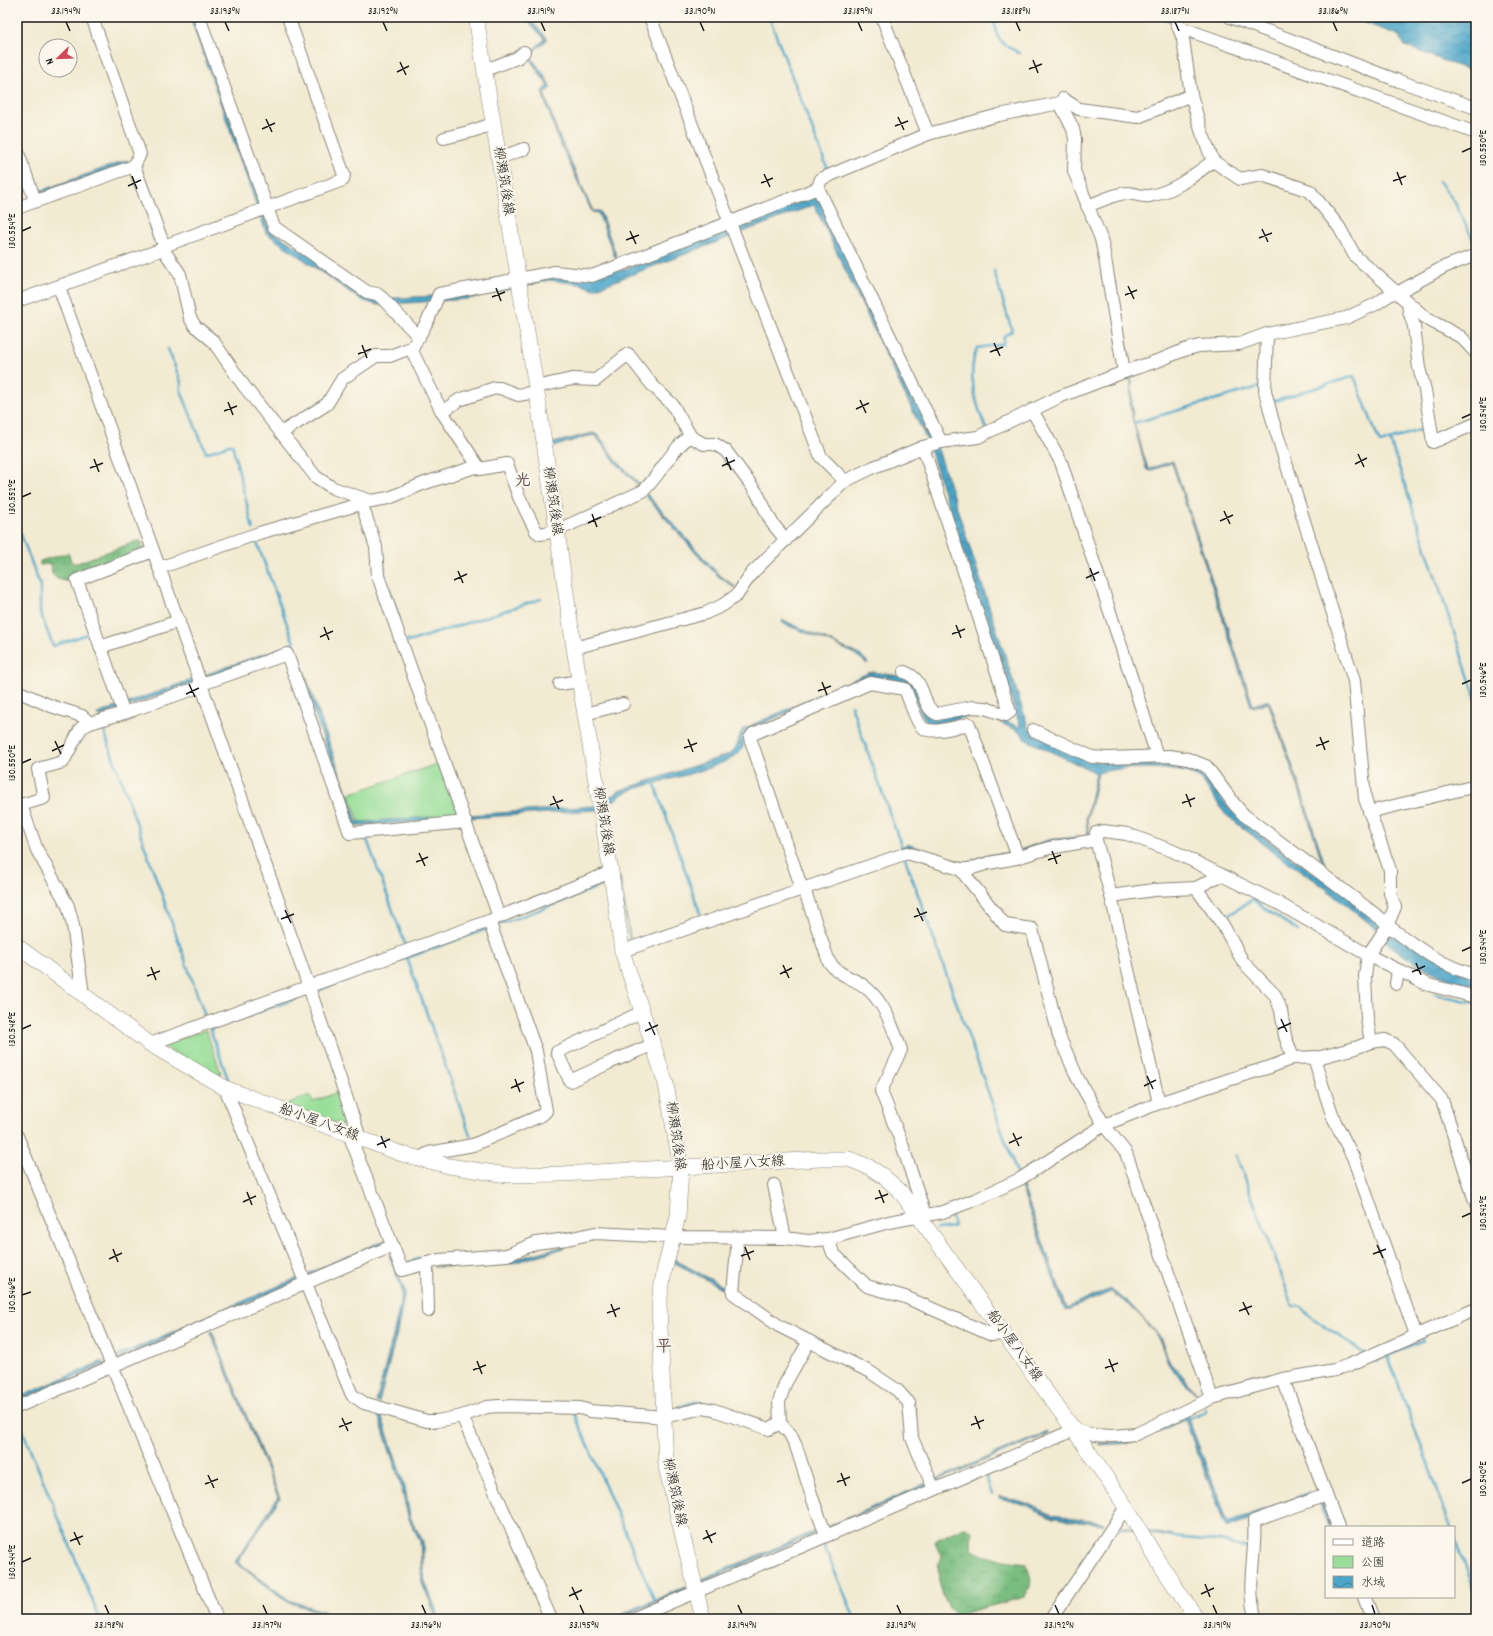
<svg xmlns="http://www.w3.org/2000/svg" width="1493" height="1636" font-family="Dekko,'Klee One',sans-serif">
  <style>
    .green { fill: #98de98; stroke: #5a7d5a }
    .forest { fill: url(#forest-crowns); stroke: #4b6c4e }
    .water { fill: url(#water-waves); stroke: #346172 }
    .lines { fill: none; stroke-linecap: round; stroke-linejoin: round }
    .stream { stroke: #4ba6c9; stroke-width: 2.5 }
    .minor-casing { stroke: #878376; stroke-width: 14 }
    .major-casing { stroke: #878376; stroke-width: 16 }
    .minor { stroke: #fff; stroke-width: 12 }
    .major { stroke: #fff; stroke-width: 15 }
    .ticks { fill: none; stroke: #1c1c1c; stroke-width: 1.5 }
    .labels { text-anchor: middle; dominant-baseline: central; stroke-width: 4; stroke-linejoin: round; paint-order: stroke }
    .street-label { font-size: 14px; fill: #1c1c1c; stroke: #fbf7ec }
    .quarter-label { font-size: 16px; font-weight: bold; fill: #5d454e; stroke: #fbf7ec }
    .neatline { fill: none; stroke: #1c1c1c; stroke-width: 1.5 }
    .ticks-label { font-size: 10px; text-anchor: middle; fill: #1c1c1c }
  </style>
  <defs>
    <pattern id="forest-crowns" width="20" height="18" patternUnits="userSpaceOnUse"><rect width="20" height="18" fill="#7abd80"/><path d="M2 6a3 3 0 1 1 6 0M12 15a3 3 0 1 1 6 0" fill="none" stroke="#639968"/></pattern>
    <pattern id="water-waves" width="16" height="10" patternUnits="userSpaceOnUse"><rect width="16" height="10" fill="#4ba6c9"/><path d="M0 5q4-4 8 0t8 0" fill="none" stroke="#3e86a2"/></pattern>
  </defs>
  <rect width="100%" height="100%" fill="#fbf7ec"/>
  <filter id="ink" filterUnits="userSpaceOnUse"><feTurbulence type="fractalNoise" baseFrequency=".025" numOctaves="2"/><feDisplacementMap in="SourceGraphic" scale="8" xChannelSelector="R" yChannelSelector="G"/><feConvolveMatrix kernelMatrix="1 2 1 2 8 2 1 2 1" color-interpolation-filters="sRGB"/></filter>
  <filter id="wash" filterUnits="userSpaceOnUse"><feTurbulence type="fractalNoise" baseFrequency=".012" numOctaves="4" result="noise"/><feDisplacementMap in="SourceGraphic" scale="16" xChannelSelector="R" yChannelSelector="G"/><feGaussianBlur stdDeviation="0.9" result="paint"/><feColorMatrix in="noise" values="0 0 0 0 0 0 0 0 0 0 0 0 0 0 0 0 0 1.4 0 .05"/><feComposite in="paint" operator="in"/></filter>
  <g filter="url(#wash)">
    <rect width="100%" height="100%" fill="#f2ead1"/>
    <g class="green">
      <polygon points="440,763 459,815 360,823 349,794"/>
      <polygon points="206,1030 221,1073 219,1077 164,1047 170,1042"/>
      <polygon points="340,1091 355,1129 284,1105 310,1095 313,1102"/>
    </g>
    <g class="forest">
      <polygon points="140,540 144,551 66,581 57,579 52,574 51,564 40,565 40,561 68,553 72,563 77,563"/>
      <path d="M964,1527L972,1531L971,1548C983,1559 1009,1560 1025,1563C1031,1574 1034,1586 1025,1597L956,1615L949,1608L943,1596L939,1581L938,1565L942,1558L934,1541Z"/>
    </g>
    <g class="water">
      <path d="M190,17H195L270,230L378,299L453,295L547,276L622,270L817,195L937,446L1029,729L1099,762H1167L1182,764L1202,771L1209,778L1221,798L1234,813L1265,838L1298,862L1476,979V986L1447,979L1412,961L1387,943L1385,938L1368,922L1316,881L1280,857L1225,814L1201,779C1185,765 1119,766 1098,773L1087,820L1090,838L1050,842L1021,851L1020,850L1048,840L1088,836L1086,819L1096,773L1024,739L1022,734L1018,731L986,716L980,718L973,716L965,717L934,724C920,723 915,695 908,684L900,681L872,677H867L746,731L743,735C743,739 744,743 743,747C732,770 649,781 625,793C614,799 610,806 597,810L470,818L469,815L594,806L621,790L730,754C742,743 736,738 743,729L868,673L873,672L906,677L917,686L929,716L933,719L976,711L1000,718L1019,727L1020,726L928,443L814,205L594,289L579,284L549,280L468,299L377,305L362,300L348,291L266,233Z"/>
      <polygon points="524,17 527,17 548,39 529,55 545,76 551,88 544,93 558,134 593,211 600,211 618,260 616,260 598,213 592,212 558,139 542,92 548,86 527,55 545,39"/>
      <polygon points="1349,17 1476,17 1476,73 1405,46 1398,35"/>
      <polygon points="17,125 40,191 127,160 129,163 39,194 17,133"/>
      <polygon points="1115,281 1127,346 1131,356 1128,358 1132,383 1132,403 1133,420 1148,469 1173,461 1253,705 1269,700 1299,784 1327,871 1325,871 1298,786 1268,702 1254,707 1251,706 1172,463 1149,471 1146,469 1133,421 1130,404 1131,385"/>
      <polygon points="593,433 599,436 617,461 641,486 640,487 616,463 595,435 585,437 550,448 549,444"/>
      <polygon points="647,494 718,574 736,587 735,588 718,576 700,558 645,495"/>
      <path d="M783,620L862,656L868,663L867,664C851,648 808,634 786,625L782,622Z"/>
      <polygon points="294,643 357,821 360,822 458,815 459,819 355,826 291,650 288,649 205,679 204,675"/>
      <polygon points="193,679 194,683 99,717 97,714"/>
      <polygon points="907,844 967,864 986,855 1010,853 1010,854 1005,856 986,857 968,866 907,847 900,850 900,848"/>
      <path d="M620,877L631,942C652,933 673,928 694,920L695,922L630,943L619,880L617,878Z"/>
      <path d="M1020,1184H1022L1067,1308L1110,1289L1128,1302L1159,1335L1170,1363L1185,1378L1198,1396L1171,1368C1165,1360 1164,1349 1159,1340C1150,1322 1127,1303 1111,1292L1065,1311Z"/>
      <polygon points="385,1240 387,1244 310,1276 309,1273"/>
      <polygon points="564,1246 565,1248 510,1264 433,1267 453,1263 508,1261"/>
      <polygon points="391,1254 405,1292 397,1333 379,1403 376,1402 394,1332 402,1294 401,1287 389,1255"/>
      <polygon points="674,1259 728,1289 729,1293 716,1285 673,1262"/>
      <polygon points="297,1278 299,1281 116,1360 114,1357"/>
      <polygon points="212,1331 280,1498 238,1562 289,1600 325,1612 328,1619 326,1619 323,1613 288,1602 235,1562 278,1497 210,1332"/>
      <polygon points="103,1361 104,1365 17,1402 17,1398"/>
      <polygon points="915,1408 918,1436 937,1479 1047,1432 1048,1434 936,1481 917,1437"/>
      <polygon points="381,1414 405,1487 410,1517 423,1541 423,1567 425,1582 440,1619 437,1619 422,1583 420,1541 408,1517 400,1482 378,1415"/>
      <polygon points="1187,1415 1228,1522 1319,1490 1332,1527 1328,1527 1316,1495 1226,1528 1185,1420 1140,1440 1131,1443 1099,1445 1100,1443 1115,1442"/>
      <polygon points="927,1483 928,1486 828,1528 827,1527"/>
      <polygon points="999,1496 1024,1502 1053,1515 1104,1522 1104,1524 1053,1518 1026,1505 999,1498"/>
      <polygon points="1120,1526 1174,1536 1174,1538 1120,1528"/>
      <polygon points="820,1529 821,1531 701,1583 700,1580"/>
      <polygon points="686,1586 687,1589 617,1619 611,1619"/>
    </g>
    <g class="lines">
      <g class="stream">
        <polyline points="769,17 828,170"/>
        <path d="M993,17C998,42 997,41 1019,53"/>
        <polyline points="1164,17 1171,21"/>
        <polyline points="1188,37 1199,40"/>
        <polyline points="1439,181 1454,201 1476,246"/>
        <polyline points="151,229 158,247"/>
        <polyline points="168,349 181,382 181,391 206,453 232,444 253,529"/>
        <polyline points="1271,402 1354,376 1380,443 1426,428"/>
        <polyline points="1134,423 1259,387 1260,390"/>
        <path d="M986,429C976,404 966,374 977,348L1003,344L1004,336L1012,331L994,271"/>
        <polyline points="1390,440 1476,699"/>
        <polyline points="961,445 974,444 986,441"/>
        <polyline points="17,524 40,585 40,612 53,646 90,633 91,635"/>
        <polyline points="254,541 256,540 294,643 293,645"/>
        <polyline points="382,560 384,567 384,574 399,618"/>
        <polyline points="407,640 408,642 541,599"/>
        <polyline points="851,705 902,848"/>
        <polyline points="102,726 206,1019"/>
        <polyline points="654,782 700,913"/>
        <polyline points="366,837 405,944"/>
        <polyline points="905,858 1017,1173"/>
        <polyline points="1223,919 1253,899 1261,906 1298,931"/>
        <polyline points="497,925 558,903 607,883"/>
        <polyline points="407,958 470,1135"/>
        <polyline points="316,991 486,929"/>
        <polyline points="1434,994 1476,1003"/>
        <polyline points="228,1079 210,1029 306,995"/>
        <polyline points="1236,1155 1293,1306 1302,1307 1313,1319 1324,1325 1365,1354"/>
        <polyline points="937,1229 954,1227 951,1213"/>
        <polyline points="407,1263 420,1258"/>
        <polyline points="1388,1356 1451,1527"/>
        <polyline points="1372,1359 1375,1361 1423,1341 1421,1336"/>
        <polyline points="680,1407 696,1402 704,1403"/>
        <polyline points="574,1413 655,1601"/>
        <polyline points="17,1417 100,1619"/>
        <polyline points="1187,1419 1206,1411 1205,1408"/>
        <polyline points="986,1476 992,1495"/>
        <polyline points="1454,1536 1476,1597"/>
        <polyline points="1171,1537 1219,1541 1251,1548"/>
        <polyline points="824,1546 855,1619"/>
      </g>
    </g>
  </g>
  <g filter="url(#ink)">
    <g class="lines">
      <g class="minor-casing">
        <g id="minor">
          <polyline points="199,17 274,227 367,292 377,294 382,298 419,337"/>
          <polyline points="650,17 821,457 845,481"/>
          <polyline points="882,17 928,134"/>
          <polyline points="1175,17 1183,39 1191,95 1201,130 1213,161 1240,179 1262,175 1310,191 1339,227 1355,256 1427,319 1461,337 1476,353"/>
          <polyline points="1230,17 1399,81 1476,108"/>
          <polyline points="1179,27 1476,133"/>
          <polyline points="485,70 517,58 524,52"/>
          <polyline points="1060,103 1073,129 1075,139 1074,171 1101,239 1104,253 1124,372"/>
          <polyline points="444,138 469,132 493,124"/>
          <polyline points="17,150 35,200"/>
          <polyline points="499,158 524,149"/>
          <polyline points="134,166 164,246"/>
          <polyline points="818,188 941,442"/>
          <path d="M1087,206C1100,202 1115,193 1128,193C1135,194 1143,197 1149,196C1174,192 1194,175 1213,161"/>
          <polyline points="17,208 134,166 140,154 92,17"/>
          <polyline points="163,249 180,274 190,318 195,326 213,341 244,386 316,477 333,488 371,501"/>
          <polyline points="59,287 309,987 360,1138"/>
          <polyline points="1397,293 1444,267 1476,255"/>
          <polyline points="17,301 163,249 164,246 343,180 344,175 288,17"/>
          <polyline points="1408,303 1409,311 1414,326 1419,368 1425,390 1433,442 1475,424 1476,426"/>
          <polyline points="1267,334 1265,391 1272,418 1354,681 1365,799 1390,870 1390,893 1395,907 1386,928 1368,955 1365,976 1367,1019 1371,1042"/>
          <polyline points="536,387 572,379 596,380 628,354 652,385 672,404 691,437 704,444 715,444 726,451 757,493 772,523 786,540"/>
          <polyline points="1032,410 1061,462 1157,756"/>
          <polyline points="442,412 459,400 495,388 500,388 518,395 536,392"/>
          <polyline points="281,433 327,404 342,379 376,356 390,356 413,347"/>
          <path d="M691,437C676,442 658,478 643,491L556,531L540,534L536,531L519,497L507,464L480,469L442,412L413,353V347L429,318L439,294L555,272L592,276L818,188L821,179L928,134L999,115L1060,103L1063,99L1079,109L1138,117L1191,95"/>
          <polyline points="362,505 376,547 378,576 499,917"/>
          <polyline points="159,568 259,533 371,501 389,498 425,483 478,466"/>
          <polyline points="100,647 179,621"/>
          <polyline points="574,648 706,613 723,605 737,595 751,574 845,481 874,467 923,447 941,442 978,437 1059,397 1124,372 1160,360 1184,350 1199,346 1239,344 1267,334 1346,318 1376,304 1395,291"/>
          <path d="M904,672C928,680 920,708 937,714L972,707L985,708L1006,715L1010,712L923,447"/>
          <polyline points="202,684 287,654 350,833 466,822"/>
          <polyline points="560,684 580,681"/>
          <polyline points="17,691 51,706 82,716 90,723"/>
          <polyline points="124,713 77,580 153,551"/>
          <polyline points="585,714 623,704"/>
          <polyline points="1033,730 1092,757 1106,758 1170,756 1188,759 1206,766 1235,805 1244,815 1388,924"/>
          <polyline points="1369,812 1476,786"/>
          <polyline points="960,869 1005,925 1032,929 1059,1036 1078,1079 1104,1125 1126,1153 1212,1398"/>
          <polyline points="1196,888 1221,875"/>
          <path d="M802,889L750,738L753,734L870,683L905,689C909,698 916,723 923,728C932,735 959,726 969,724L1018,857"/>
          <path d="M804,889L829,962C838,975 851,977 864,986C884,1001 893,1027 901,1050L881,1091L902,1144L925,1215"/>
          <polyline points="1111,896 1154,890 1196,888 1223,925 1243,962 1275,995 1281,1010 1285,1036 1293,1058"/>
          <path d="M1387,925C1415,946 1442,967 1476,975"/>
          <polyline points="622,951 907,853 960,869 969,869 989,863 1016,858 1049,848 1096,840"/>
          <polyline points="1396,984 1398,970"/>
          <polyline points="83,994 73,925 68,906 37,850 21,805 44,798 38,769 63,762 81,728 90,723 124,713 202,686"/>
          <polyline points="642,1012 557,1052 570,1081 611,1062 652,1045"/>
          <polyline points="150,1044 489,921 611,872"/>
          <polyline points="1314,1057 1321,1081 1334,1120 1353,1157 1416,1335"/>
          <polyline points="225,1088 352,1395 364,1403 427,1421 437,1421 462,1416 551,1619"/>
          <polyline points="1159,1103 1111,896 1096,840 1096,833 1103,831 1127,834 1173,851 1278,903 1368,955 1418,980 1429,985 1476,997"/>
          <polyline points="349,1134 402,1270 439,1260 507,1255 536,1243 567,1239 595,1233 673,1237 785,1238 808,1241 828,1239 889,1222 943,1212 977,1199 1020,1179 1104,1125 1159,1103 1240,1076 1270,1067 1293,1058 1321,1057 1355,1048 1371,1042 1385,1040 1394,1044 1442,1100 1476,1204"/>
          <polyline points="17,1136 217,1619"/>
          <polyline points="419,1158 429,1153 473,1145 542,1115 546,1111 536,1051 489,921"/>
          <polyline points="774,1185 785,1238"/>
          <polyline points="736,1238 737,1249 733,1293 779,1326 870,1372 897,1390 909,1403 912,1438 934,1489"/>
          <polyline points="828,1239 833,1253 867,1286 905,1297 992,1335 1005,1334"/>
          <polyline points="427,1263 428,1311"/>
          <polyline points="809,1341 785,1384 779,1402 780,1423 790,1434 796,1446 814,1503 826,1535"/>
          <polyline points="1283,1379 1338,1527"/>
          <polyline points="17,1407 392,1246"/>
          <polyline points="462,1416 487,1407 498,1406 580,1408 590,1411 664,1417 703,1408 714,1410 769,1429 780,1423"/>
          <polyline points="1364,1597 1372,1619"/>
          <polyline points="632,1619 1074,1430 1094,1435 1113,1436 1136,1434 1212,1398 1283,1379 1335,1370 1349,1365 1476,1309"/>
          <polyline points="1051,1619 1126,1507"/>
          <path d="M1256,1619C1245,1588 1257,1553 1254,1521L1326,1495"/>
        </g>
      </g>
      <g class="major-casing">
        <g id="major">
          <polyline points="476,17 536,387 574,648 611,872 622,951 666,1084 681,1168 678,1216 664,1272 659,1303 666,1467 703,1619"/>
          <polyline points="17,946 150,1044 225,1088 402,1154 449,1166 507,1175 562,1174 820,1159 849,1159 869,1167 883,1176 900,1191 1074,1430 1126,1507 1158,1561 1197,1619"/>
        </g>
      </g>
      <use href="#minor" class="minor"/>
      <use href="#major" class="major"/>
    </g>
  </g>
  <path class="ticks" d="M66,22L70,31M225,22L229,31M383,22L387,31M541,22L545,31M700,22L704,31M858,22L862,31M1016,22L1020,31M1175,22L1179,31M1333,22L1337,31M1033,60L1038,73M400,62L406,75M1029,69L1042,64M397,72L409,66M898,117L904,130M266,119L272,132M895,126L908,121M262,129L275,123M1462,152L1471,148M1397,172L1402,185M764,174L770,187M132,176L137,189M1393,181L1406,176M761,183L773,178M128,186L141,180M1262,229L1268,242M22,231L31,227M630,231L636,244M1259,238L1272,233M626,240L639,235M1128,286L1134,299M496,288L501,301M1125,295L1137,290M492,297L505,292M994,343L1000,356M362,345L367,358M990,352L1003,347M358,354L371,349M860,400L866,413M228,402L233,415M856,409L869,403M224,411L237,406M1462,418L1471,414M1358,454L1364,467M726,457L731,470M94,459L99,472M1355,464L1367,458M722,466L735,460M90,468L103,463M22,497L31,493M1224,511L1230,524M592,514L597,527M1220,521L1233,515M588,523L601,517M1090,568L1095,581M458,571L463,583M1086,578L1099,572M454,580L467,574M956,625L961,638M324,627L329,640M952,634L965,629M320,637L333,631M822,682L827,695M189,684L195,697M1462,684L1471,680M818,691L831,686M186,694L199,688M1320,737L1325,750M688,739L693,752M55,741L61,754M1316,746L1329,741M684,748L697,743M52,751L64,745M22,763L31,759M1186,794L1191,807M553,796L559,809M1182,803L1195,798M550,805L563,800M1052,851L1057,864M419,853L425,866M1048,860L1061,855M416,862L428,857M917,908L923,921M285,910L291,923M914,917L927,912M281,919L294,914M1462,951L1471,947M1416,963L1421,975M783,965L789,978M151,967L156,980M1412,972L1425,966M780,974L792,968M147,976L160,971M1281,1019L1287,1032M649,1022L655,1035M22,1029L31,1025M1278,1029L1291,1023M645,1031L658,1025M1147,1076L1153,1089M515,1079L520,1092M1144,1086L1156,1080M511,1088L524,1082M1013,1133L1019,1146M381,1136L386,1148M1009,1143L1022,1137M377,1145L390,1139M879,1190L884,1203M247,1192L252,1205M875,1199L888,1194M243,1202L256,1196M1462,1217L1471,1213M1377,1245L1383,1258M745,1247L750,1260M113,1249L118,1262M1373,1254L1386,1249M741,1256L754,1251M109,1259L122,1253M22,1295L31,1292M1243,1302L1249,1315M611,1304L616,1317M1239,1311L1252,1306M607,1313L620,1308M1109,1359L1114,1372M477,1361L482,1374M1105,1368L1118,1363M473,1370L486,1365M975,1416L980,1429M342,1418L348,1431M971,1425L984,1420M339,1427L352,1422M841,1473L846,1486M208,1475L214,1488M837,1482L850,1477M1462,1483L1471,1479M205,1484L218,1479M706,1530L712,1543M74,1532L80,1545M703,1539L716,1533M70,1541L83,1536M22,1562L31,1558M1205,1584L1210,1597M572,1587L578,1600M1201,1594L1214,1588M569,1596L582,1590M105,1605L109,1614M263,1605L267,1614M422,1605L426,1614M580,1605L584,1614M738,1605L742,1614M897,1605L901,1614M1055,1605L1059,1614M1213,1605L1217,1614M1372,1605L1375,1614"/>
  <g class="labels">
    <g class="street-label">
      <text transform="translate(503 181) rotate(81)">柳瀬筑後線</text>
      <text transform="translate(552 501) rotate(82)">柳瀬筑後線</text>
      <text transform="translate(603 821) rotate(81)">柳瀬筑後線</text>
      <text transform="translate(319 1123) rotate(20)">船小屋八女線</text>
      <text transform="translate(675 1136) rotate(82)">柳瀬筑後線</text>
      <text transform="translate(743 1164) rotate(-3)">船小屋八女線</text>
      <text transform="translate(1014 1346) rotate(54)">船小屋八女線</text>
      <text transform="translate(674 1492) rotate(78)">柳瀬筑後線</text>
    </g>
    <g class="quarter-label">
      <text x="523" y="481">光</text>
      <text x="664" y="1347">平</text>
    </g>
  </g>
  <rect width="1493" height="1636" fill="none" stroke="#fbf7ec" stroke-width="44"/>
  <rect x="1325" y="1526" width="130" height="72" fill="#fbf7ec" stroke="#a29f99"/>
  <rect x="1333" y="1539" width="20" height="6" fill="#ffffff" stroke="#a29f99"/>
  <text x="1361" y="1546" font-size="12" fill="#1c1c1c">道路</text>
  <rect x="1333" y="1556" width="20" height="12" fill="#98de98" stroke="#a29f99"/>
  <text x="1361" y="1566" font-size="12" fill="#1c1c1c">公園</text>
  <rect x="1333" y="1576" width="20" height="12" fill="url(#water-waves)" stroke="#a29f99"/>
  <text x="1361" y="1586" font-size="12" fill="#1c1c1c">水域</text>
  <g transform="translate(58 58) rotate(247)"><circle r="19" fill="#fbf7ec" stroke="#a29f99"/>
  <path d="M0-3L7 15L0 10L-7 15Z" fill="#d1495b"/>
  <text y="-6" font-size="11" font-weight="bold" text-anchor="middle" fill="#1c1c1c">N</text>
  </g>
  <rect x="22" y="22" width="1449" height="1592" class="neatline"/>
  <g class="ticks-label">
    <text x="66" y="14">33.194°N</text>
    <text x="225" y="14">33.193°N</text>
    <text x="383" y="14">33.192°N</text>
    <text x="541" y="14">33.191°N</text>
    <text x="700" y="14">33.190°N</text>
    <text x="858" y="14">33.189°N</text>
    <text x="1016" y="14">33.188°N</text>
    <text x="1175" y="14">33.187°N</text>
    <text x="1333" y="14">33.186°N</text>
    <text transform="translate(1482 148) rotate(-90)" y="4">130.550°E</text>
    <text transform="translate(11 231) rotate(-90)" y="4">130.554°E</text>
    <text transform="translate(1482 414) rotate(-90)" y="4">130.548°E</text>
    <text transform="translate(11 497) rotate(-90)" y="4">130.552°E</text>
    <text transform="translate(1482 680) rotate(-90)" y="4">130.546°E</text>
    <text transform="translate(11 763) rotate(-90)" y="4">130.550°E</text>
    <text transform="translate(1482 947) rotate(-90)" y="4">130.544°E</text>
    <text transform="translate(11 1029) rotate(-90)" y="4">130.548°E</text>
    <text transform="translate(1482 1213) rotate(-90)" y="4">130.542°E</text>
    <text transform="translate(11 1295) rotate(-90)" y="4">130.546°E</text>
    <text transform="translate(1482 1479) rotate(-90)" y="4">130.540°E</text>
    <text transform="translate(11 1562) rotate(-90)" y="4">130.544°E</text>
    <text x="109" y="1628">33.198°N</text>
    <text x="267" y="1628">33.197°N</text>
    <text x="426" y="1628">33.196°N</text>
    <text x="584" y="1628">33.195°N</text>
    <text x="742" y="1628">33.194°N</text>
    <text x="901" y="1628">33.193°N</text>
    <text x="1059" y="1628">33.192°N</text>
    <text x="1217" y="1628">33.191°N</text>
    <text x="1375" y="1628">33.190°N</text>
  </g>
</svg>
